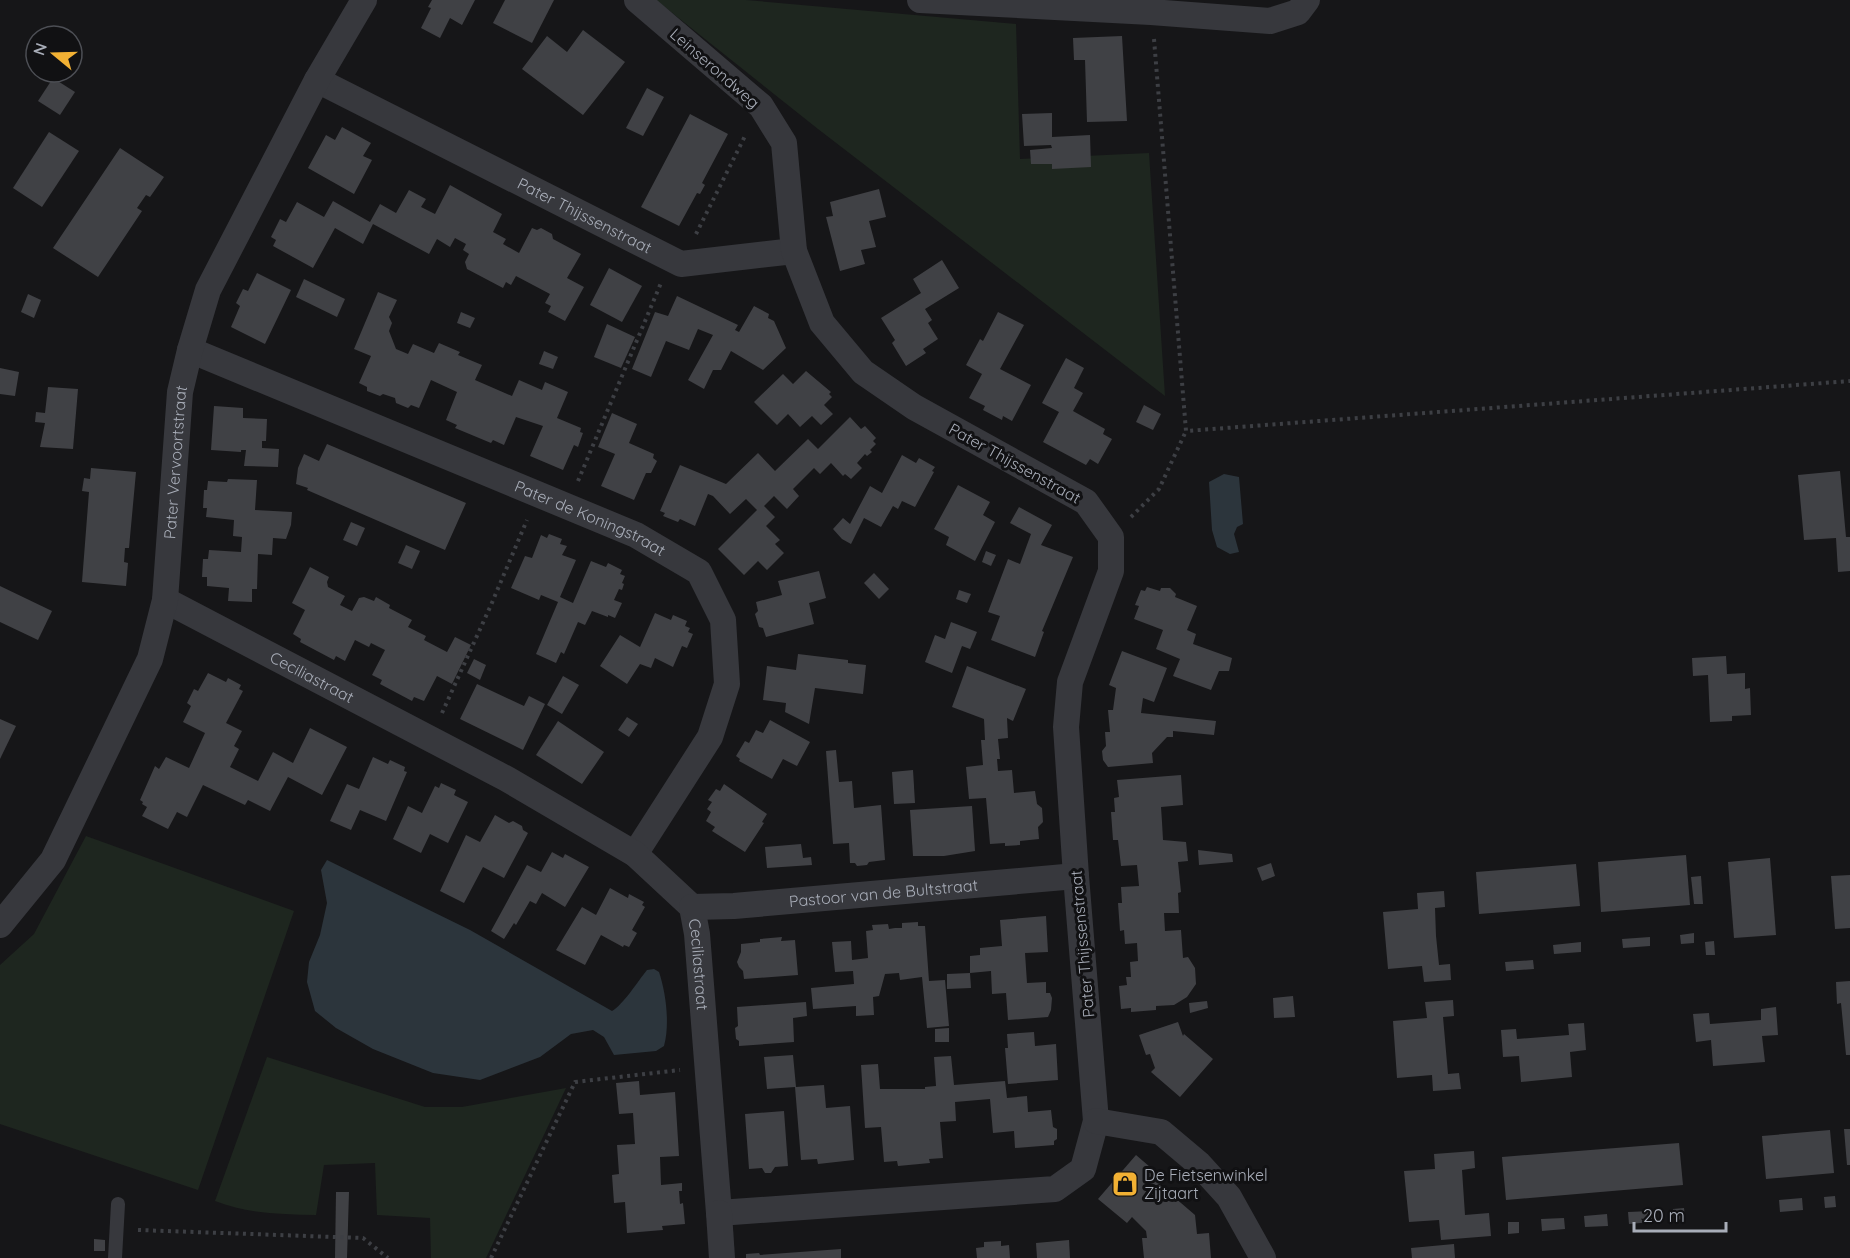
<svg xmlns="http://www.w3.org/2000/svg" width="1850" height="1258" font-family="Quicksand,sans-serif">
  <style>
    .green { fill: #1e261f }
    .water { fill: #2c353c }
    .building { fill: #404145 }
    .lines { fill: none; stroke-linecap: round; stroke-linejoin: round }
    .path { stroke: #3d3f44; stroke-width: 4; stroke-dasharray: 3 4.5; stroke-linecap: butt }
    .lane { stroke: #37383d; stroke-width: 14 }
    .street { stroke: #37383d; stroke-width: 26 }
    .labels { text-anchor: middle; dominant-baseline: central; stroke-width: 6; stroke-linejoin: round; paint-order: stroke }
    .street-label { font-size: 16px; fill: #a8adb8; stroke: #111113 }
    .poi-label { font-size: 16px; fill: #a8adb8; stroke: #111113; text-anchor: start }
  </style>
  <rect width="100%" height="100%" fill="#161618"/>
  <g class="green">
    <polygon points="656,0 746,0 1016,24 1020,159 1149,153 1165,396 818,129"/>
    <polygon points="86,836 294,911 198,1190 0,1124 0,965 34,934"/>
    <path d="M267,1057L425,1107H462L566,1088L486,1258H431L430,1218L377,1215L375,1163L324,1165L316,1215C281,1214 248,1214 215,1201Z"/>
  </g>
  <g class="water">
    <polygon points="1224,474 1239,477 1243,524 1237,527 1234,534 1239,552 1230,554 1217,547 1212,530 1209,482"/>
    <path d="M327,860L470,930L612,1011C623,1005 638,981 647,970L654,969L659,972C666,993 670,1024 664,1046L656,1051L614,1055L604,1037L593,1030L571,1034L540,1057L480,1080L433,1073L373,1049L336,1028L315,1011L307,982L309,962L320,935L327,903L321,870Z"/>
  </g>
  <g class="building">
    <polygon points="432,0 475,0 462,25 450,18 440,38 421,28 431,8 428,7"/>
    <polygon points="505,0 554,0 532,43 493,23"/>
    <polygon points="583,30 625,62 583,115 522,69 547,36 567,52"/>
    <polygon points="1122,36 1127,121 1087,122 1085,60 1074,60 1073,38"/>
    <polygon points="53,78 75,92 60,115 38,101"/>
    <polygon points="647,88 664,97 643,136 626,128"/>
    <polygon points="1052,113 1052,137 1090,135 1091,167 1052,169 1052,164 1031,164 1030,150 1052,148 1051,145 1024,146 1022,114"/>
    <polygon points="690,114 728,134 702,183 705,185 700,194 697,193 679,226 641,207"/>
    <polygon points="342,127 371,143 363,156 372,160 354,194 308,168 326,135 335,140"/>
    <polygon points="49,132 79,151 42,207 13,188"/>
    <polygon points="120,148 164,177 150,197 146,195 137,208 142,211 98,277 53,248"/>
    <polygon points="450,185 502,214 493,232 506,239 503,244 519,253 532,228 537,230 541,228 552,234 553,239 581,254 567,278 584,287 565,321 548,312 551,306 545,303 550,294 516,276 511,285 506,282 503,288 467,269 465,262 469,254 463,250 466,244 455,238 450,247 437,239 429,254 373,224 363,244 335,228 313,268 273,246 276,240 271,237 280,219 286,222 297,202 324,217 333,201 370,222 380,204 396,213 409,190 426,199 421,207 435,214"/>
    <polygon points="879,189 886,217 869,221 876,247 861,250 865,264 840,271 826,217 833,216 830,202"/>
    <polygon points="942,260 959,288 925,309 932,320 928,323 938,339 923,349 926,353 906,366 892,343 895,340 881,318 921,293 913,279"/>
    <polygon points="609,268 642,286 622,322 590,305"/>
    <polygon points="257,273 291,290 265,344 231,327 240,306 236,303 243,289 248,291"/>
    <polygon points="304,279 345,299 337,317 296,297"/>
    <polygon points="378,292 397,300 389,317 392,323 389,331 396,349 408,354 413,344 434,353 439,343 460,352 458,355 482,365 475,380 512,396 519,380 542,390 545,382 568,392 557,418 581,428 580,432 583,433 578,447 574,445 563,470 530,456 543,426 516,417 504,445 493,440 491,443 455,428 457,425 446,420 457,392 431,380 419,408 411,405 408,408 396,403 395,398 383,394 380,396 367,391 367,387 359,383 371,356 354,349"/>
    <polygon points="28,294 41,300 34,318 21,312"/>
    <polygon points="677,296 738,325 735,330 739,332 754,306 769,314 768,318 774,321 786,348 763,370 731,351 721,370 713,370 704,389 688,380 713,335 698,329 689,350 666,341 651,377 632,369 655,312 668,316"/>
    <polygon points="461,312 475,318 470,328 457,323"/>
    <polygon points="998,312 1024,325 1000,369 1031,385 1012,421 1003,416 1002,420 983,410 985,406 969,398 982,374 966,365 980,339 983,341"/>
    <polygon points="607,324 635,337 621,368 594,357"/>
    <polygon points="544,351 558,357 553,369 539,364"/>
    <polygon points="1066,358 1084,368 1074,388 1083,393 1073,411 1105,429 1103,434 1112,439 1098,464 1090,459 1086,465 1043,442 1059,412 1042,403"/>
    <polygon points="0,368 19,372 15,396 0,394"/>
    <polygon points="806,371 831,392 829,394 832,397 824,405 833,414 821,425 812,416 800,427 788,414 777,425 754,402 783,374 793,384"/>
    <polygon points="48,387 78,389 73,449 40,447 45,423 35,422 36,412 45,413"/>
    <polygon points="1144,405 1161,414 1153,430 1136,422"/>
    <polygon points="214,406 243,408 243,418 267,419 266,441 262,441 262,448 279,449 278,467 244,466 246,450 241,450 241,452 211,450"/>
    <polygon points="612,413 637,424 629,443 654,454 653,458 657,461 651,473 646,473 634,500 601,486 615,454 598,447"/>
    <polygon points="850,417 861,429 865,426 876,438 873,441 876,444 870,450 872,452 867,456 865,454 857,463 862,468 851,479 845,474 843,476 831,463 820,474 814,468 793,489 799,496 787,509 774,496 764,506 775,517 766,526 780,540 775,544 784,553 767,570 758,561 744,575 718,549 757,510 746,499 730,514 713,496 708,494 695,526 680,519 678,522 663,516 665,513 660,511 680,465 726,484 758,453 775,471 808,439 818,449"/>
    <polygon points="327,444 466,503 445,550 307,490 308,488 296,484 298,468 304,454 319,461"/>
    <polygon points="902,455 916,463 919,458 935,467 932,471 934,472 915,507 902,501 898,509 893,506 881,527 864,518 851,544 842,539 833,529 843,518 850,524 870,486 882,493"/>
    <polygon points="91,468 136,472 129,548 125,548 124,562 128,563 126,586 82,582 89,492 82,491 84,478 90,479"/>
    <polygon points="1840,471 1846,537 1850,537 1850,571 1838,572 1836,538 1804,540 1798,475"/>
    <polygon points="228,479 257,480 255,510 292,512 291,525 286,539 273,538 272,555 258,554 257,589 252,589 252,602 228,601 229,588 207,586 207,577 202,577 203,559 208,559 209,550 241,552 242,537 233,536 234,520 206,517 207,508 203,508 204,490 207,490 208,481 227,482"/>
    <polygon points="958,485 990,502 983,515 995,522 975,561 946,545 949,537 934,529"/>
    <polygon points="1019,507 1052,525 1041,545 1073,557 1042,631 1044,632 1035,657 991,640 1000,616 988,612 1008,559 1020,564 1031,534 1010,523"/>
    <polygon points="351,522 365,528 357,546 343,540"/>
    <polygon points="549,534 562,539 560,544 567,546 562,555 576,560 560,597 573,603 591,561 606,567 608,563 622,570 620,574 625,576 622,583 624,584 622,590 619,589 614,600 622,603 615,618 608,615 608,617 592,611 585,625 578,622 564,654 561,652 556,663 536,654 558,602 541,595 539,600 511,588 525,556 532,558 541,535 547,538"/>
    <polygon points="406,545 420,551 412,569 398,563"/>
    <polygon points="986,551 996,555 991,566 982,562"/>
    <polygon points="310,567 329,577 327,582 328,587 345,596 340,605 352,611 359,598 364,597 374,601 376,597 390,605 389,608 412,620 408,627 426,636 424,640 447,652 455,637 471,645 452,684 437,676 424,701 414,697 412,701 380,684 382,680 372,675 385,650 371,643 369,647 355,640 345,661 336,656 334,660 300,642 301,639 293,634 305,610 292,603"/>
    <polygon points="819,571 826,598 809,603 814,624 766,637 763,628 759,627 755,614 758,611 756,602 782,595 778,581"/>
    <polygon points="874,573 889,589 879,599 864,583"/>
    <polygon points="0,586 52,611 38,640 0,622"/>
    <polygon points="1147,587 1160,591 1161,588 1170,588 1176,594 1175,597 1197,606 1187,630 1196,634 1193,644 1232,658 1229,671 1219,671 1211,690 1173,676 1180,659 1156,649 1163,630 1134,619 1139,606 1135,605 1141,590 1145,591"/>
    <polygon points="959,590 971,594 967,603 956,599"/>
    <polygon points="655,613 671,620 673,615 687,621 685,626 690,628 688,632 693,634 687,648 682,646 673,667 655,658 651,668 640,664 627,684 600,666 620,635 640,647"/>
    <polygon points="951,622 977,632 970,649 962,646 952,673 925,662 935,635 945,639"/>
    <polygon points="1122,651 1167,668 1154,702 1143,698 1141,713 1216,721 1214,735 1173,731 1173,737 1167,737 1152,753 1153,763 1108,767 1103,760 1102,751 1106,746 1105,732 1110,732 1108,710 1113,710 1116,688 1109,685"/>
    <polygon points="798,654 848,660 848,663 866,665 863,694 815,688 809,724 785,712 786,703 763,700 767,666 796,670"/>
    <polygon points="1726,656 1727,674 1745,673 1745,689 1750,688 1751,715 1732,716 1732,721 1710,722 1708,675 1693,676 1692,658"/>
    <polygon points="474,659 486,665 480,680 467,673"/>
    <polygon points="967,666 1026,689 1013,721 1007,718 1008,738 998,739 1000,759 997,759 998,771 1012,770 1014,793 1035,791 1037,804 1042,808 1043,822 1038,827 1039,839 1020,841 1020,845 1005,846 1005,843 990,844 986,798 969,799 966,767 983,765 981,740 985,740 984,719 952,707"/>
    <polygon points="208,673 226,682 228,678 241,685 239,689 243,691 226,723 242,731 234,746 239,749 230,767 258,781 273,752 293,763 310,728 347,747 322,795 288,777 270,811 248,800 245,805 203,785 187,817 177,812 168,829 142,816 147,807 142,804 143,802 140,800 155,766 159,769 166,757 189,768 205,733 183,722 191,706 187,703 194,689 198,691"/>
    <polygon points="563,676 579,685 562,714 547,705"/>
    <polygon points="477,684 524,706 529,696 545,704 523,750 460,719"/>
    <polygon points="627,717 638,724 629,737 618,730"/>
    <polygon points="0,719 16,726 0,759"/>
    <polygon points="770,720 810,742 797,766 783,759 772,779 739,761 740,759 736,756 745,741 749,743 756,730 763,733"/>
    <polygon points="558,721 604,752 582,784 536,755"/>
    <polygon points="836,750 839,782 852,781 854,808 881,805 885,860 869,862 867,865 857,866 855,863 850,863 849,843 833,844 826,751"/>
    <polygon points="373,757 388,764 390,760 405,767 404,771 407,772 386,821 360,810 351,830 330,821 347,784 359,789"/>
    <polygon points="913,770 915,803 894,804 892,772"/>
    <polygon points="1181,775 1183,805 1161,807 1162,822 1163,840 1186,842 1188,861 1178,862 1181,892 1178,893 1179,913 1164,913 1165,931 1181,930 1183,958 1188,957 1195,968 1196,984 1187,997 1174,1005 1156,1006 1156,1010 1131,1012 1131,1008 1121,1009 1119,986 1127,985 1126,977 1131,977 1130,962 1138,961 1137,943 1125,944 1124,930 1120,931 1118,903 1122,903 1121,887 1139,886 1137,865 1121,866 1118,840 1113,840 1111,812 1115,812 1114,798 1119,797 1117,780"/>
    <polygon points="441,783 456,790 454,795 468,802 448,843 430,834 421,853 393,839 408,806 422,813 435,786 439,788"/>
    <polygon points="724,784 767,814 762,822 764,823 745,852 712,831 715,827 706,821 711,812 707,809 712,802 708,800 716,789 720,791"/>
    <polygon points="972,806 975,851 944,856 913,856 910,810"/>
    <polygon points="495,815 509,823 513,821 522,826 523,830 528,833 504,878 483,867 464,903 440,891 466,835 480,842"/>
    <polygon points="801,844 803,858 811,857 812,865 767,868 765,847"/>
    <polygon points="1198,850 1232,854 1233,862 1199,865"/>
    <polygon points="552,852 563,858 565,854 589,867 565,907 542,893 536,904 530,901 516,925 514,923 504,939 491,931 527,865 541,872"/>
    <polygon points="1686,855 1690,905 1601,912 1598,862"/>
    <polygon points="1770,858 1776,935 1734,938 1728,862"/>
    <polygon points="1271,863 1275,876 1262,881 1257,868"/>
    <polygon points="1576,864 1580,906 1479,914 1476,872"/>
    <polygon points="1850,875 1850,928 1835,929 1831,876"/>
    <polygon points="1701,876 1703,904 1694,904 1691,877"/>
    <polygon points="610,888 628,898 629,894 644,902 642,905 645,907 632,930 637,933 629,947 624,945 623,947 601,935 585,965 556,950 582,907 596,915"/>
    <polygon points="1444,891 1445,907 1435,908 1436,936 1439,965 1450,964 1451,980 1424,982 1422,966 1388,969 1383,912 1418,909 1417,893"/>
    <polygon points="1046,916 1048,952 1025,953 1027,983 1046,982 1046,993 1050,993 1052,998 1051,1010 1048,1017 1008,1020 1006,993 992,994 991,971 970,973 970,956 980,955 980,948 1002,946 1000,920"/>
    <polygon points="918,922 918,926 925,926 929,981 945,980 949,1026 927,1028 922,977 900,980 899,973 885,974 879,996 873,997 874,1015 856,1016 856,1006 813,1009 811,988 854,984 853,971 835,972 832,942 851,941 852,960 868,958 866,931 873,930 872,925 888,924 889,929 895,928 902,928 902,923"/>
    <polygon points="1694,933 1694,943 1681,944 1680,935"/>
    <polygon points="782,937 781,941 795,940 798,975 744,979 743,971 739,967 737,962 741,952 741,944 760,942 760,939"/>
    <polygon points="1650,937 1650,946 1623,948 1622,939"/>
    <polygon points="1714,941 1715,955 1706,955 1705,942"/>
    <polygon points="1581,942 1581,952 1554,954 1553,945"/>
    <polygon points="1533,960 1534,969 1506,971 1505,962"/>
    <polygon points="970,973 971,988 947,989 947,974"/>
    <polygon points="1850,981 1850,1055 1846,1055 1841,1003 1837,1004 1836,982"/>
    <polygon points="1293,996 1295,1017 1274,1018 1273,998"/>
    <polygon points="1453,1000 1454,1016 1443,1017 1448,1074 1459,1073 1461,1089 1433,1091 1432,1075 1397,1078 1393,1021 1427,1018 1425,1002"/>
    <polygon points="1207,1001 1208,1008 1190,1013 1189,1003"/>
    <polygon points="806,1002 807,1016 793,1018 794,1042 739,1046 739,1041 736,1039 735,1028 738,1026 737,1007"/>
    <polygon points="1776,1007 1778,1035 1762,1036 1765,1062 1713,1066 1711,1040 1696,1042 1693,1014 1709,1013 1710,1024 1736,1022 1761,1020 1761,1009"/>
    <polygon points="1178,1022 1183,1036 1184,1034 1213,1059 1180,1097 1151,1072 1155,1068 1150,1054 1146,1055 1139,1035"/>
    <polygon points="1584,1023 1586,1050 1570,1052 1572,1077 1521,1082 1519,1056 1503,1057 1501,1030 1516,1029 1517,1039 1569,1035 1568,1024"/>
    <polygon points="949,1028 949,1042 935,1042 935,1029"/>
    <polygon points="1034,1032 1035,1046 1056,1044 1058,1080 1008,1084 1005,1048 1008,1048 1007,1034"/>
    <polygon points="793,1055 796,1087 824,1085 826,1108 850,1106 854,1160 818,1164 817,1159 801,1160 795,1087 767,1089 764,1057"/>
    <polygon points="951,1056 954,1085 1005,1081 1007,1098 1027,1096 1028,1112 1051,1110 1053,1127 1057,1129 1057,1139 1054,1141 1054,1145 1015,1148 1014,1131 993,1133 990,1099 955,1102 956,1121 940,1122 943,1158 929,1159 930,1163 898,1166 897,1161 884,1162 881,1127 865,1128 861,1065 878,1064 880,1089 925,1089 925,1087 936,1086 934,1057"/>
    <polygon points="639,1081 640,1095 675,1092 679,1156 660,1157 661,1185 682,1183 682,1191 679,1191 680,1204 683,1203 685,1224 662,1226 663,1230 627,1233 625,1202 614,1203 612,1175 619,1174 617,1145 635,1144 633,1113 619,1114 616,1083"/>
    <polygon points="784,1111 788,1166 775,1167 771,1173 765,1173 762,1168 749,1169 745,1114"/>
    <polygon points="1844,1129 1850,1129 1850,1165 1847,1165"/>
    <polygon points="1830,1130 1834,1173 1766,1179 1762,1136"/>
    <polygon points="1679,1143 1683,1185 1506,1200 1502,1157"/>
    <polygon points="1474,1151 1475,1168 1462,1170 1465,1215 1489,1213 1491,1236 1441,1240 1439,1220 1409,1222 1404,1171 1435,1169 1434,1154"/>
    <polygon points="1136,1155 1164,1179 1160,1185 1195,1215 1197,1234 1209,1233 1211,1258 1144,1258 1142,1238 1147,1238 1146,1231 1132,1217 1127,1223 1098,1199"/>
    <polygon points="336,1192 349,1192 347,1258 335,1258"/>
    <polygon points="1835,1196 1836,1207 1825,1208 1824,1197"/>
    <polygon points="1802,1198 1803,1210 1780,1212 1779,1200"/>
    <polygon points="1684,1208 1685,1219 1674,1220 1673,1209"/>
    <polygon points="1651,1211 1652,1222 1629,1224 1628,1212"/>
    <polygon points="1607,1214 1608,1226 1585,1227 1584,1216"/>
    <polygon points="1564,1218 1565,1229 1542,1231 1541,1219"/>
    <polygon points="1508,1222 1519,1222 1519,1233 1508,1234"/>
    <polygon points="94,1239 105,1240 105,1251 94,1251"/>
    <polygon points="1069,1240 1070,1258 1037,1258 1036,1243"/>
    <polygon points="1001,1241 1001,1246 1009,1245 1010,1258 977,1258 976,1248 984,1247 984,1242"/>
    <polygon points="1454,1244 1455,1258 1412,1258 1411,1248"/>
    <polygon points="841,1249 841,1258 746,1258 746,1254 759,1253 760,1255"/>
  </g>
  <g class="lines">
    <g class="path">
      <polyline points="1154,39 1186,431 1850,381"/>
      <polyline points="696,234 745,136"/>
      <polyline points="578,481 661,283"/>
      <polyline points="1131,517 1159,489 1186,431"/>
      <polyline points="442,713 491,605 527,520"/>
      <polyline points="138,1230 363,1238 388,1258"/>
      <polyline points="491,1258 575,1082 680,1070"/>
    </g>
    <polyline class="lane" points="115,1258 118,1204"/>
    <g class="street">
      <polyline points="920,0 1151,12 1270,21 1298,12 1307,0"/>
      <path id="s1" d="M317,80L681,264L794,251"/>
      <path id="s2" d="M190,350L636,535L699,572L723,620L727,684L710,737L635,854"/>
      <path id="s3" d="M165,600L507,779L635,854L692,907L697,934L719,1213L1055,1189L1083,1169L1096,1121L1076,876L1066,727L1070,682L1111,571V537L1086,502L914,407L863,372L822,323L794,251L784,143L761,106L637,0"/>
      <path id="s4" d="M692,907L734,906L1076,876"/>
      <path id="s5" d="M0,925L53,860L150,659L165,600L180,392L190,350L208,290L317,80L364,0"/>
      <polyline points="1096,1121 1161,1132 1199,1164 1229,1197 1263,1258"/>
      <polyline points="719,1213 722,1258"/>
    </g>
  </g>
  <defs>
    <g id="shop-square" transform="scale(1.35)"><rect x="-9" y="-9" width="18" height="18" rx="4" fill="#f2b134" stroke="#111113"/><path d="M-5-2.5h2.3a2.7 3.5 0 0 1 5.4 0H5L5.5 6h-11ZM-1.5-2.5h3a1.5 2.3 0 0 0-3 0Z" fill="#111"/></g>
  </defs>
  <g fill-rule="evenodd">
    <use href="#shop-square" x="1125" y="1184"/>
  </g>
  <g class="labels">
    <g class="street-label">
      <text transform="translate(715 68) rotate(41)">Leinserondweg</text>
      <text stroke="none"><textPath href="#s1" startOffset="300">Pater Thijssenstraat</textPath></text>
      <text stroke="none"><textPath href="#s5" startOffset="506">Pater Vervoortstraat</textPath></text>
      <text transform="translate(1015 463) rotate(29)">Pater Thijssenstraat</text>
      <text stroke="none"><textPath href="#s2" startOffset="434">Pater de Koningstraat</textPath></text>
      <text stroke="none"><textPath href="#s3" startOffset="166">Ceciliastraat</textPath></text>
      <text stroke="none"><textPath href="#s4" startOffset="192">Pastoor van de Bultstraat</textPath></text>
      <text transform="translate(1082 944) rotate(-95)">Pater Thijssenstraat</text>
      <text stroke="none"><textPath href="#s3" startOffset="670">Ceciliastraat</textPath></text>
    </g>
    <g class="poi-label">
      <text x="1144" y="1175">De Fietsenwinkel<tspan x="1144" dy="18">Zijtaart</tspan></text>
    </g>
  </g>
  <g transform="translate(54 54) rotate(289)"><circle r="28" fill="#111113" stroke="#4d4f55" stroke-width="1.5"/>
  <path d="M0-4.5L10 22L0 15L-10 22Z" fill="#f2b134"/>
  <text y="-9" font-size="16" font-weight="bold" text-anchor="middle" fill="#a8adb8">N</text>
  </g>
  <path d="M1634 1222v9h92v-9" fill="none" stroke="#a8adb8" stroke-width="3"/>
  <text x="1643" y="1222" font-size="18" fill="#a8adb8" stroke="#111113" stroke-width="4.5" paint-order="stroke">20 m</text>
</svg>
